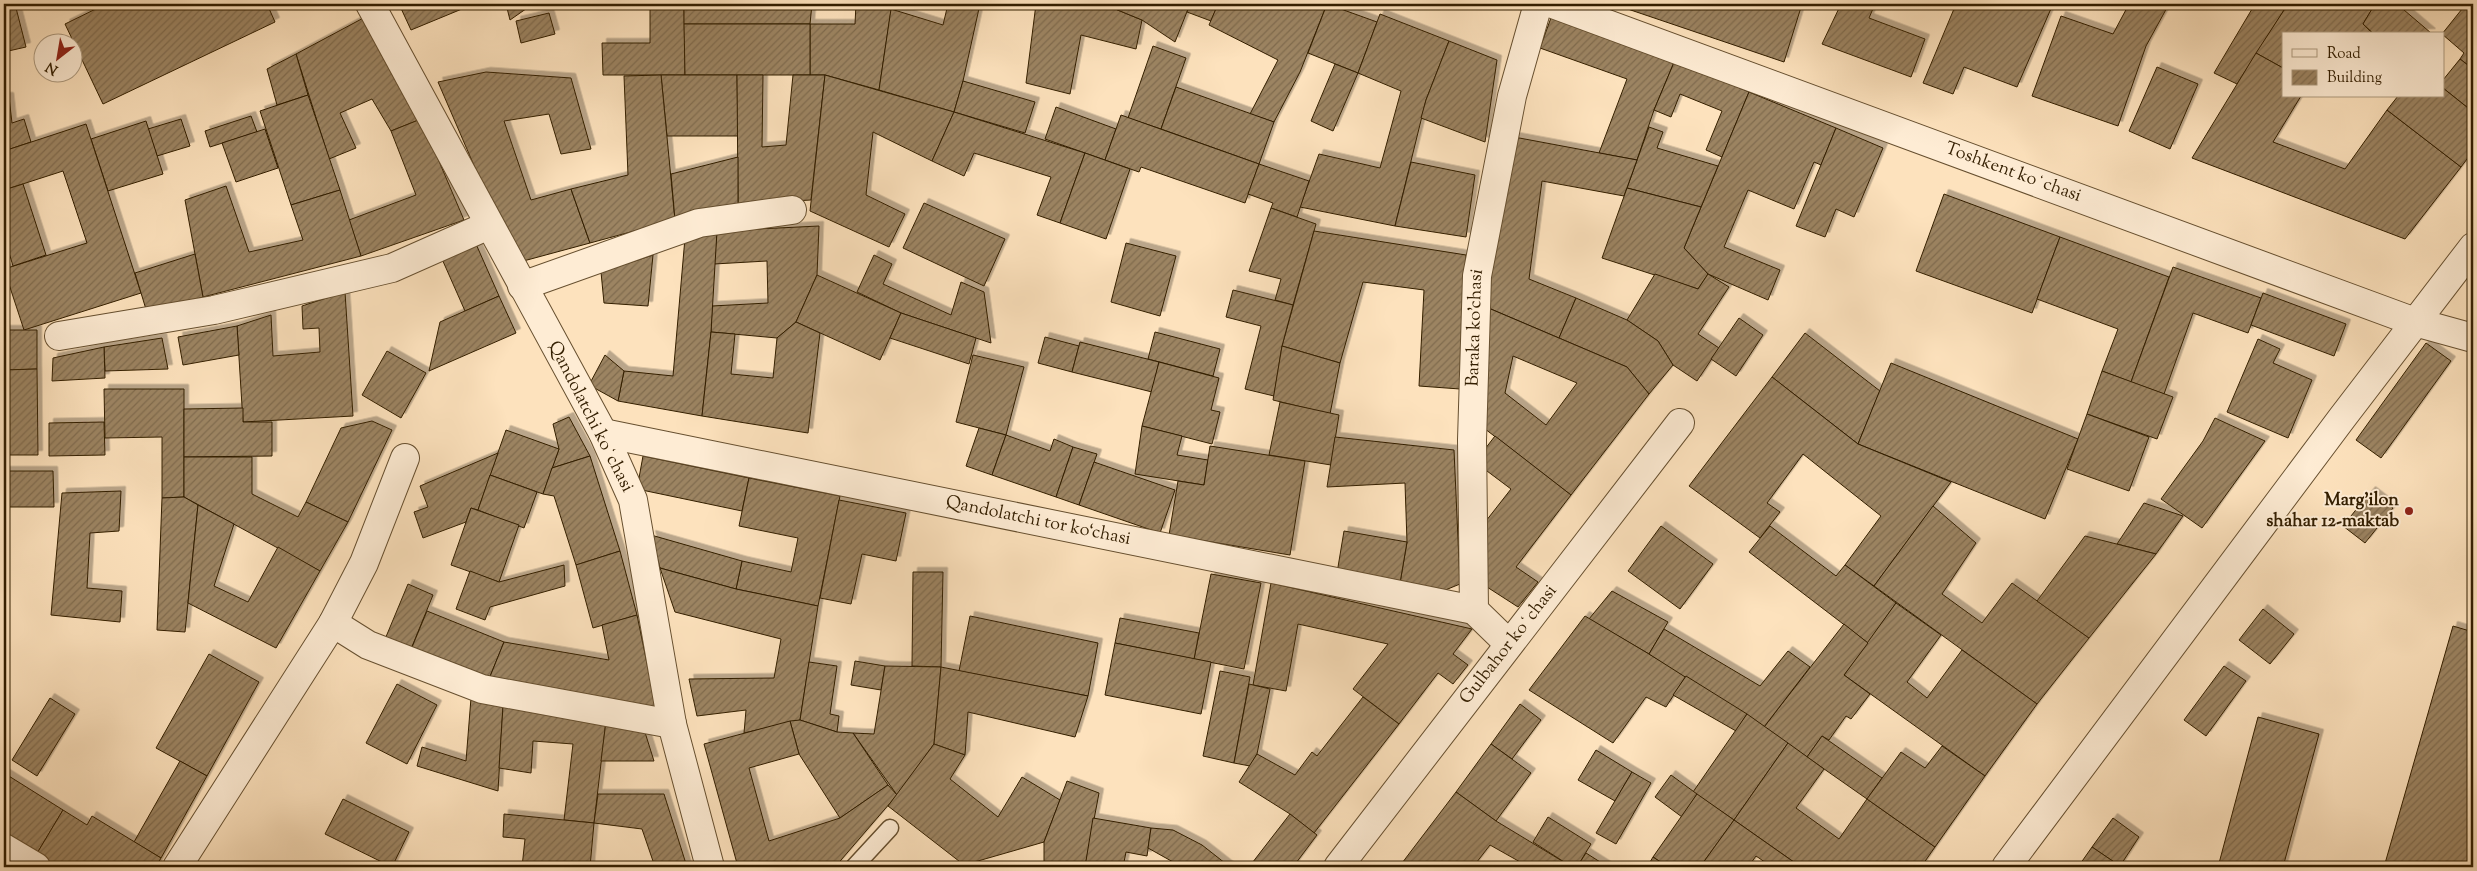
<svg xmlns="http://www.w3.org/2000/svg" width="2477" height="871" font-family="'Sorts Mill Goudy',serif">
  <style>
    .building { fill: url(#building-hatch); stroke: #331e00; fill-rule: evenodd; filter: url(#shadow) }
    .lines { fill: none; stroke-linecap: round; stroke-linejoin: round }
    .service-casing { stroke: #664f2f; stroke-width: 19 }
    .minor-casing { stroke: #664f2f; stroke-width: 30 }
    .service { stroke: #feecd4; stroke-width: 16 }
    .minor { stroke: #feecd4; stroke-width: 28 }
    .poi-dot { fill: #8f2418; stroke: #feecd4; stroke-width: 2 }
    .labels { text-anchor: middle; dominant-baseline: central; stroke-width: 4; stroke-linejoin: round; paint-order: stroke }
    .street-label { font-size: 18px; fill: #331e00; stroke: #feecd4 }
    .poi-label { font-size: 18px; font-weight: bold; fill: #331e00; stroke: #feecd4; text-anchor: end }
  </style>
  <defs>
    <pattern id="building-hatch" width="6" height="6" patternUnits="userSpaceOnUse" patternTransform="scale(1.25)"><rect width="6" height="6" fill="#9c8462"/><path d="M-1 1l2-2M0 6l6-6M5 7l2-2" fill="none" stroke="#806b4e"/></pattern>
    <filter id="shadow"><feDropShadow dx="4.5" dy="-4.5" stdDeviation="0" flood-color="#0004"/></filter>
  </defs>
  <rect width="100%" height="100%" fill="#fde2bd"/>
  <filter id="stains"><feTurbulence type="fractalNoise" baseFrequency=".004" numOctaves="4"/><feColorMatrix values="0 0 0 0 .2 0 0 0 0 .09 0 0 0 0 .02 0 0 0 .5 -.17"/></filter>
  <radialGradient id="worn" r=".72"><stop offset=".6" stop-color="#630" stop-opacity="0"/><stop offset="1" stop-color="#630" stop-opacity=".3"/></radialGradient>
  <g class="building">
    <polygon points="4,4 15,4 26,47 4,52"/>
    <polygon points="106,4 267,4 275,22 103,104 65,24"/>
    <polygon points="399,4 474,4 411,30"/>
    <polygon points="506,4 533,4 510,20"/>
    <polygon points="650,4 684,4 685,75 603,75 602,43 650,43"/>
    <polygon points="684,4 812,4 810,24 684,24"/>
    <polygon points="856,4 892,4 879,90 825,75 810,75 810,24 855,24"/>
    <polygon points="948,4 980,4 963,81 954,112 879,90 891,9 943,25"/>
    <polygon points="1036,4 1065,9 1066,4 1103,4 1142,20 1136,49 1081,35 1070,94 1026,83"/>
    <polygon points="1039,4 1066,4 1065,9"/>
    <polygon points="1103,4 1190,4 1175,42 1142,20"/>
    <polygon points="1190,4 1218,4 1211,21 1187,12"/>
    <polygon points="1218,4 1327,4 1300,72 1274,122 1250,114 1278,60 1209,25"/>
    <polygon points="1327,4 1377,22 1358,73 1308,53"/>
    <polygon points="1590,4 1613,4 1611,11"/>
    <polygon points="1613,4 1730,4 1744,8 1745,4 1802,4 1784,62"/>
    <polygon points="1841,4 1875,4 1869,18 1925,39 1911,77 1822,44"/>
    <polygon points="1956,4 2053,4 2017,87 1964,67 1953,94 1923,83"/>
    <polygon points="2129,4 2169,4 2146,46 2118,126 2032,96 2061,16 2113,34"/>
    <polygon points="2255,4 2288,4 2237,84 2214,73"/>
    <polygon points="2288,4 2375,4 2363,24 2371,32 2370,34 2283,34 2283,68 2256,53"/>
    <polygon points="2375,4 2397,4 2431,33 2374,34 2363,24"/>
    <polygon points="2466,4 2473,4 2473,69 2460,59 2464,53 2442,34"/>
    <polygon points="549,13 555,34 521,43 516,21"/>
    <polygon points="1380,14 1449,41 1426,100 1395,226 1300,207 1319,154 1380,168 1401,91 1358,73"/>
    <polygon points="369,15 421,119 391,131 372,99 340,113 356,148 329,159 296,54"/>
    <polygon points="1552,15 1675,60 1654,110 1637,160 1599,153 1627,79 1540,48"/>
    <polygon points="684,24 810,24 810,75 685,75"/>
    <polygon points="1449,41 1497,60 1485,142 1421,118 1426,100"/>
    <polygon points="1153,46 1186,58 1161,129 1128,118"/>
    <polygon points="2256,53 2283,68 2283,96 2301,96 2273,142 2345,169 2387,110 2461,167 2405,239 2192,158"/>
    <polygon points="296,54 308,95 277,105 267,69"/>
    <polygon points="2460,59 2473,69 2473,112 2443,88 2443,80"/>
    <polygon points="1675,60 1749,92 1722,157 1706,150 1722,111 1680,94 1671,117 1654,110"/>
    <polygon points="1335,64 1358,73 1333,131 1311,121"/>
    <polygon points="2157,67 2198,84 2170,149 2129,131"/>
    <polygon points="486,72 571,78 591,149 561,154 549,114 504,121 531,200 571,189 590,243 516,263 438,82"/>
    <polygon points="661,75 737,75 738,136 667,136"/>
    <polygon points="661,75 675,220 590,243 571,189 628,175 624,76"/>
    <polygon points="737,75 763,75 762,147 786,145 793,75 825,75 811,200 738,204"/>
    <polygon points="825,75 954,112 932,161 873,132 866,195 905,214 889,247 810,211"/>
    <polygon points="963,81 1035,102 1025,133 954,112"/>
    <polygon points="1176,87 1274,122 1259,164 1161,129"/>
    <polygon points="2443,88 2473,112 2473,151 2461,167 2387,110 2398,96 2443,96"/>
    <polygon points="1749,92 1836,128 1821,165 1814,162 1794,209 1748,190 1724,247 1780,270 1768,300 1708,274 1684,248"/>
    <polygon points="308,95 340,190 291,205 260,111"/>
    <polygon points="4,97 9,97 12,123 24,119 31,142 4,151"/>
    <polygon points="1056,107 1116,129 1105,160 1045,139"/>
    <polygon points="954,112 1085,153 1060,223 1037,215 1051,177 974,153 964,176 932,161"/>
    <polygon points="1121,115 1259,164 1245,203 1141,167 1139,172 1105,160"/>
    <polygon points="251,116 257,132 210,147 205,131"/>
    <polygon points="181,119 190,146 157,156 148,129"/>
    <polygon points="421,119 464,220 361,256 349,220 416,195 391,131"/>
    <polygon points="146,121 163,174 108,191 91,139"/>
    <polygon points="86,124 141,293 24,330 4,269 87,243 63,171 4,190 4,151"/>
    <polygon points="1649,127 1663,132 1657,148 1718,166 1701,207 1627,188"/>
    <polygon points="1836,128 1883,148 1854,217 1836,209 1825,237 1796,226"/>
    <polygon points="265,129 278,168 236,182 222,143"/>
    <polygon points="1514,137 1637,160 1624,196 1542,181 1529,279 1576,298 1559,338 1486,307"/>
    <polygon points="1085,153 1130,169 1106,239 1060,223"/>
    <polygon points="738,157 738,204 675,220 671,174"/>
    <polygon points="1411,162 1475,175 1466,237 1395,226"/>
    <polygon points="1259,164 1309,181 1297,217 1271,208 1273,203 1248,194"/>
    <polygon points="23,184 46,255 13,266 4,236 4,190"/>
    <polygon points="226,186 249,252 303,240 291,205 340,190 361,256 203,297 185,200"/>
    <polygon points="1627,188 1701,207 1684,248 1708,274 1698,289 1602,258"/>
    <polygon points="1944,194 2060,237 2032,313 1916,271"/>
    <polygon points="924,203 1005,239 984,286 903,248"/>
    <polygon points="1271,208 1316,224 1293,305 1275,300 1281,279 1249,271"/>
    <polygon points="819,226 817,275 796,322 777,338 711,332 712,306 768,303 767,261 714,264 717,231"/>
    <polygon points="717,231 711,332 702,416 618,401 624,371 673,376 685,238"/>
    <polygon points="1314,231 1466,255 1460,389 1419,386 1424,290 1363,282 1340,363 1282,346"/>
    <polygon points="2060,237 2169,277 2131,382 2102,371 2118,329 2037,299"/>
    <polygon points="1126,243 1176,256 1160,316 1111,302"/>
    <polygon points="476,244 499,296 465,311 442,259"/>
    <polygon points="195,254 203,297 148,316 135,273"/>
    <polygon points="653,255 648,306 604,303 601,272"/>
    <polygon points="874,255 892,264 883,284 951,315 961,282 984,292 991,343 901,313 857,292"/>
    <polygon points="2173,267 2261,298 2248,333 2193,313 2164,394 2131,382"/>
    <polygon points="1655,274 1698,289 1708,274 1729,287 1698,334 1719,348 1697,381 1673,365 1658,341 1627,320"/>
    <polygon points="817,275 901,313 880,360 796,322"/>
    <polygon points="1233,290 1293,305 1282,346 1274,396 1245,389 1261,326 1226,317"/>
    <polygon points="345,292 353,416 243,422 237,326 271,315 273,356 320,352 319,328 303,329 302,306"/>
    <polygon points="2263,293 2346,324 2334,356 2251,325"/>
    <polygon points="499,296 516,333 429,371 440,322"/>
    <polygon points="1576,298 1627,320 1658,341 1673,365 1649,394 1627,367 1559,338"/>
    <path d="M1486,307L1627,367L1649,394L1571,495L1476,422ZM1513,356L1577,383L1546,425L1505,393Z"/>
    <polygon points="901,313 976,338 969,364 890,338"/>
    <polygon points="1739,318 1763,335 1736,376 1711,359"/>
    <polygon points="796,322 820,333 808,433 702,416 711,332 735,334 731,374 773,378 777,338"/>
    <polygon points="237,326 239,355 183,365 178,337"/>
    <polygon points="4,330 37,330 37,369 4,370"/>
    <polygon points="1155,332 1220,349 1213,376 1148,359"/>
    <polygon points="1805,333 1880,391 1858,444 1772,377"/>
    <polygon points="1045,337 1079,346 1072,372 1038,363"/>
    <polygon points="162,338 168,369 105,371 104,347"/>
    <polygon points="2258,339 2280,349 2273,363 2312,380 2288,438 2227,412"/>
    <polygon points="1080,342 1159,362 1152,392 1072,372"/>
    <polygon points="2426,343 2451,361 2381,458 2356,440"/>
    <polygon points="1282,346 1340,363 1330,414 1273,400"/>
    <polygon points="104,347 105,378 52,381 53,358"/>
    <polygon points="387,351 426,373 401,418 362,395"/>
    <polygon points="605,355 624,371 618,401 589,385"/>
    <polygon points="973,355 1024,367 1006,435 956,422"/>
    <polygon points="1159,362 1219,378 1211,410 1220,412 1212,444 1142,426"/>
    <polygon points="1891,363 2078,439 2045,519 1858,444"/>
    <polygon points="37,369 38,455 4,455 4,370"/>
    <polygon points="2102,371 2173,397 2157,439 2087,414"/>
    <polygon points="1772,377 1858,444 1951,482 1874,586 1845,565 1881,516 1803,454 1767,503 1780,512 1760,538 1689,486"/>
    <polygon points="104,389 184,389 184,497 162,498 162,437 105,438"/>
    <polygon points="1280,402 1339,415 1331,465 1269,455"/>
    <polygon points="243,408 243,422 272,422 272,456 184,457 184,409"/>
    <polygon points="2087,414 2149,437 2129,491 2067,469"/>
    <polygon points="569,417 590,456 552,468 559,449 553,424"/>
    <polygon points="2215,418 2265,441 2202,528 2161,499 2203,441"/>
    <polygon points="372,421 392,430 348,522 306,502 341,428"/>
    <polygon points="104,422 105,455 49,456 49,423"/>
    <polygon points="1142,426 1182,436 1177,455 1208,460 1204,485 1135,474"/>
    <polygon points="979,428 1006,435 992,475 966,466"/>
    <polygon points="506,430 559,449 543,494 490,475"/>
    <polygon points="1006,435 1050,451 1054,439 1073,447 1056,497 992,475"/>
    <polygon points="1495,436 1571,495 1516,567 1538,582 1518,607 1487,587 1475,535 1511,489 1475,462"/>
    <polygon points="1335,437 1454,450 1460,584 1438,593 1400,583 1407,542 1405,483 1327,487"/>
    <polygon points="1210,446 1305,461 1290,555 1169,535 1178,481 1204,485"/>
    <polygon points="1073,447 1097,454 1079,505 1056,497"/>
    <polygon points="498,453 478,510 471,508 466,522 423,538 414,512 428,507 420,486"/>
    <polygon points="590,456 620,551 576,565 554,496 543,494 552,468"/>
    <polygon points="643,456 749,478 742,511 637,489"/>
    <polygon points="184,457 252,457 252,494 298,517 306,502 348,522 320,571 184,497"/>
    <polygon points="1094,462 1175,490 1160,533 1079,505"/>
    <polygon points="4,471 53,471 54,507 4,507"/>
    <polygon points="490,475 537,492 524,528 478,510"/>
    <polygon points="749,478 840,496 818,606 736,589 742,561 791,572 798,538 739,526"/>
    <polygon points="121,491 119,531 90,533 87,588 122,591 120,622 51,615 62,493"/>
    <polygon points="2371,491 2393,508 2365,543 2343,526"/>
    <polygon points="184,497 198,505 185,632 157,630 162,498"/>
    <polygon points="839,500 906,513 896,561 862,554 851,604 820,598"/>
    <polygon points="2144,503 2183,516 2156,554 2117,544"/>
    <polygon points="198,505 234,524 214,586 248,602 278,547 320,571 276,648 188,603"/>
    <polygon points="1933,506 1976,543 1942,594 1982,623 2012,583 2089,638 2037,704 1874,586"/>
    <polygon points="471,508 519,525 499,582 451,565"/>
    <polygon points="1661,526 1713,564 1680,609 1628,571"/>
    <polygon points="1770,526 1836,576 1845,565 1896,603 1868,643 1749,552"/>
    <polygon points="1344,531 1407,542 1400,583 1337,573"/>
    <polygon points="651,535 742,561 736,589 660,568"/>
    <polygon points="2085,536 2156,554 2089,638 2037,601"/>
    <polygon points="620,551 637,615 593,628 576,565"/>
    <polygon points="564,565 565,586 490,607 485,620 456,609 470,571 499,582"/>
    <polygon points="660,568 736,589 818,606 800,720 744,733 746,710 697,716 689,679 774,678 781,639 675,612"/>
    <polygon points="913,572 943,572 941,667 912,666"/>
    <polygon points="1211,574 1261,583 1244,669 1194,659"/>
    <polygon points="1271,583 1472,629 1453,654 1468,665 1453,684 1438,673 1399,724 1353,689 1388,644 1298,624 1286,691 1253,685"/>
    <polygon points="408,584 433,595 409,654 383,644"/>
    <polygon points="1612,591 1668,622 1649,654 1589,619"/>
    <polygon points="1896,603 1941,635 1907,682 1927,698 1962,650 2037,704 1985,776 1844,675"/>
    <polygon points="2263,609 2294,634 2270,664 2239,640"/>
    <polygon points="427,611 504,642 487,684 410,652"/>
    <polygon points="637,615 657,712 487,684 504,642 609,660 602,625"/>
    <polygon points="970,616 1098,643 1088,696 959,671"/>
    <polygon points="1585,616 1686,676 1666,707 1646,697 1613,743 1529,690"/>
    <polygon points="1120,618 1199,633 1194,659 1115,643"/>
    <polygon points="1844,624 1868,643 1844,675 1870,694 1851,719 1846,716 1829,740 1822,736 1807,757 1764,727"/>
    <polygon points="2453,626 2473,632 2473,867 2384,867"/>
    <polygon points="1664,629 1760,686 1788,651 1810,667 1764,727 1649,654"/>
    <polygon points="1115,643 1211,662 1201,714 1105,695"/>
    <polygon points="209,654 259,682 207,776 156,748"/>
    <polygon points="855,661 885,666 881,690 851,685"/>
    <polygon points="809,662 837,666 830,714 839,716 837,732 800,720"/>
    <polygon points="885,666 941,667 934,744 897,795 853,733 874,734"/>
    <polygon points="2224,666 2246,681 2206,736 2184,720"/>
    <polygon points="941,667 1088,696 1075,737 968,712 965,755 934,744"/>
    <polygon points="1220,671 1250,677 1234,763 1203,756"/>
    <polygon points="1686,676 1747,714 1736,731 1673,695"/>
    <polygon points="397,684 437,705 407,764 366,743"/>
    <polygon points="1249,684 1270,689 1257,754 1250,766 1234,763"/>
    <polygon points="1363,697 1399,724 1314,833 1290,814 1239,782 1257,754 1295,775 1312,752 1317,756"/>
    <polygon points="50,698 75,714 37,776 12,760"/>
    <polygon points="471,698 503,706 498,791 417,766 422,747 466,761"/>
    <polygon points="1520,704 1541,720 1512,759 1491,744"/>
    <polygon points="503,706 606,721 594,823 564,820 573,744 533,741 531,773 499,768"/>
    <polygon points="1747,714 1788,743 1734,820 1693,792"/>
    <polygon points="2258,717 2319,734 2283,867 2218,867"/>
    <polygon points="800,720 837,732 853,733 888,785 840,818 799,754 790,721"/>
    <polygon points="606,721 643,726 654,761 601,761"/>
    <polygon points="790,721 799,754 749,768 769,841 840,818 888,785 897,795 835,867 738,867 704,744"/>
    <polygon points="1822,736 1882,778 1867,799 1807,757"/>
    <polygon points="1788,743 1824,769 1796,808 1839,839 1867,799 1935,847 1921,867 1801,867 1734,820"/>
    <polygon points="934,744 965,755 950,779 998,817 1022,777 1060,800 1044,842 964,865 888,806"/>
    <polygon points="1491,744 1531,773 1496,821 1456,792"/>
    <polygon points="1942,746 1985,776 1935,847 1867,799 1901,752 1925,768"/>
    <polygon points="1596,750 1632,772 1615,801 1578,780"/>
    <polygon points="180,761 207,776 161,858 134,842"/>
    <polygon points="1632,772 1651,783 1616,844 1596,833"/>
    <polygon points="4,773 63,810 36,855 4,835"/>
    <polygon points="1671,775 1697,794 1682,817 1655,797"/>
    <polygon points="1067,781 1099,793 1085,867 1044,867 1044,842"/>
    <polygon points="1456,792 1496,821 1572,867 1529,867 1490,845 1473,867 1399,867"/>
    <polygon points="598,794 664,794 687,867 655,867 642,829 594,823"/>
    <polygon points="1697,794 1734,820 1700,867 1668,867 1653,857"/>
    <polygon points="343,799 409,832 392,867 325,834"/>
    <polygon points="63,810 87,825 92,816 161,858 156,867 57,867 36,855"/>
    <polygon points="504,814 594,823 590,867 522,867 525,839 503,837"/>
    <polygon points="1290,814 1317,835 1293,867 1249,867"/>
    <polygon points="1548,817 1591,844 1577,867 1572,867 1533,842"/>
    <polygon points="1093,818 1151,828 1147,856 1126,852 1123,867 1085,867"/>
    <polygon points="2113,818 2139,837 2120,866 2092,847"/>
    <polygon points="1734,820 1798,865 1772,867 1756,856 1748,867 1700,867"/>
    <polygon points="1151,828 1173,830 1202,845 1230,867 1182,867 1148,848"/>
    <polygon points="2092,847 2120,866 2119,867 2078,867"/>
    <polygon points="1586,853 1608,867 1577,867"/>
    <polygon points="1653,857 1668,867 1647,867"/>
  </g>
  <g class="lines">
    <g class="service-casing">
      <polyline id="service" points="854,867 890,828"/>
    </g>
    <g class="minor-casing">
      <g id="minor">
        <polyline points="370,4 603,433 633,500 672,724 710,867"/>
        <polyline points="1553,4 2415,322 2473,338"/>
        <polyline points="522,286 699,223 792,210"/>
        <polyline points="59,336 214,310 392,268 489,225"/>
        <path id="s1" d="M603,433L1474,610"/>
        <polyline points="333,623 364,563 405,458"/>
        <path id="s2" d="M1509,644L1474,610L1472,440L1477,276L1512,96L1538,4"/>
        <polyline points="4,848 36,867"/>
        <polyline points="177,867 333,623 368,645 482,689 672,724"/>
        <polyline points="1338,867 1680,423"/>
        <polyline points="2006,867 2342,418 2473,247"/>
      </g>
    </g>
    <use href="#service" class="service"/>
    <use href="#minor" class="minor"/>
  </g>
  <circle class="poi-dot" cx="2409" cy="511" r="5"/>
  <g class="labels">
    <g class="street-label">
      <text transform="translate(2013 173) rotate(20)">Toshkent koʻchasi</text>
      <text stroke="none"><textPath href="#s2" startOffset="331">Baraka ko'chasi</textPath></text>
      <text transform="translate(590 417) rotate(63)">Qandolatchi koʻchasi</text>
      <text stroke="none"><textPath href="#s1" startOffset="444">Qandolatchi tor ko‘chasi</textPath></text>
      <text transform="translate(1509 645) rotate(-52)">Gulbahor koʻchasi</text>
    </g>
    <g class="poi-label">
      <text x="2399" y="501">Marg'ilon<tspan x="2399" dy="21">shahar 12-maktab</tspan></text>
    </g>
  </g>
  <rect width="2477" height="871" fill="none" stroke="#fde2bd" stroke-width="20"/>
  <rect x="5" y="5" width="2467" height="861" fill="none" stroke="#331e00" stroke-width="2.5"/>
  <rect x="10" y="10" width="2457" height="851" fill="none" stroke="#331e00"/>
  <rect x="2282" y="32" width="162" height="65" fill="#feecd4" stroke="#ad9a7f"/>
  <rect x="2292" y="49" width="25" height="8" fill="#feecd4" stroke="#ad9a7f"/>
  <text x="2327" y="58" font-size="15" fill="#331e00">Road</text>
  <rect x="2292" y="70" width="25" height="15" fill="url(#building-hatch)" stroke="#ad9a7f"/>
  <text x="2327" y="82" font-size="15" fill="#331e00">Building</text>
  <g transform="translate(58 58) rotate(211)"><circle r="24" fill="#feecd4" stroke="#ad9a7f"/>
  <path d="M0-4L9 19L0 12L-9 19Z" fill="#8f2418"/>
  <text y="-8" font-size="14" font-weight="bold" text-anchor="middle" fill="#331e00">N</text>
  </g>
  <rect width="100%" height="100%" filter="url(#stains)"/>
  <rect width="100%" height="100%" fill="url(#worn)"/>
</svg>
